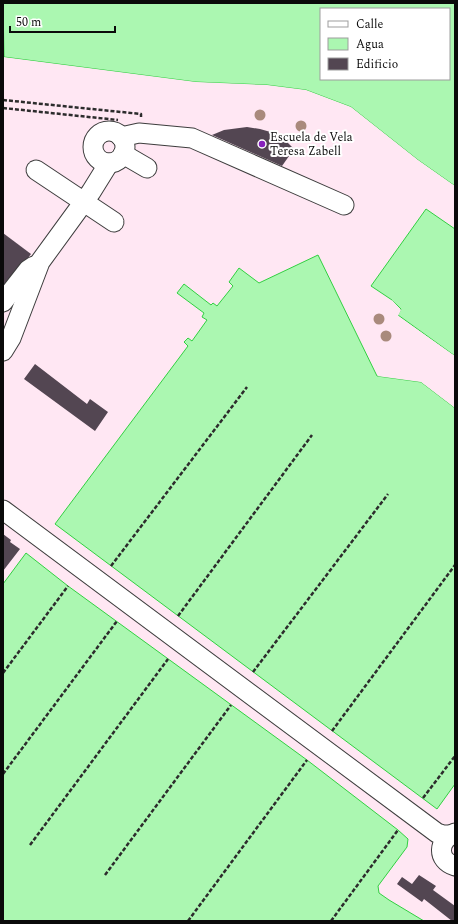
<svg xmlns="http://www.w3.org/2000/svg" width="458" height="924" font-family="Spectral,serif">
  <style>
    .water { fill: #abf7b1; stroke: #31d041; fill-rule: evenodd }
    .pier { fill: #ffe7f3 }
    .building { fill: #534652 }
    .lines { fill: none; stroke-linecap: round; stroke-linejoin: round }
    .minor-casing { stroke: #3d3d3d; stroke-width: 21 }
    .path { stroke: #2c2c2c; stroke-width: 2.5; stroke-dasharray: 4 2; stroke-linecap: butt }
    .minor { stroke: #fff; stroke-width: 19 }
    .tree { fill: #a98a7c }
    .poi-dot { fill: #8721bc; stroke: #fff; stroke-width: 1.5 }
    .labels { text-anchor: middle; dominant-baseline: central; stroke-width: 4; stroke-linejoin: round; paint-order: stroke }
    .poi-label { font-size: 12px; fill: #0a0a0a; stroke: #fff; text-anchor: start }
  </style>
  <rect width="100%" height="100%" fill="#ffe7f3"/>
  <g class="water">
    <path d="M3,3H455V186L418,160L351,107L306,90L267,85L196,82L4,57ZM321,9H449V79H321Z"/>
    <polygon points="426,209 455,229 455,356 398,315 401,309 392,300 371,286"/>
    <polygon points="318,255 377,376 421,382 455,408 455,784 437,809 55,524 188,346 184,342 188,338 192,341 207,320 202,317 204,313 177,293 184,284 211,305 213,303 217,306 233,286 229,282 239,268 259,283"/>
    <polygon points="26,553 68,586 307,760 398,830 408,839 407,847 378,886 379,893 389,900 424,921 3,921 3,584"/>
  </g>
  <g class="pier">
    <polygon points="3,57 196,82 267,85 306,90 351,107 418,160 455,186 455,188 416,162 350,109 306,92 267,87 196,84 4,59"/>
    <polygon points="392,300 401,310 398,316 455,356 455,358 397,317 396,315 399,310 391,302"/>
    <polygon points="380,374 422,380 455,405 455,408 421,382 377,376"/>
  </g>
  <g class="building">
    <polygon points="247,127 260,129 274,133 285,140 294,149 282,166 212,135 224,130"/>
    <polygon points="3,233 31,254 6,287 3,285"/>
    <polygon points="35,364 87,404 90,399 108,412 95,431 24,379"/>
    <polygon points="3,534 11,540 10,542 20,549 3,571"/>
    <polygon points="419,875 436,886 433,890 455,906 455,921 452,921 424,899 422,902 397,884 402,877 412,884"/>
  </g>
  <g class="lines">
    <g class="minor-casing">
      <g id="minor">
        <circle cx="109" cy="147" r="16"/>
        <polyline points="121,137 139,133 192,138 344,205"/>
        <polyline points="123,154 147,168"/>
        <polyline points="36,170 114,222"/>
        <polyline points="3,302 28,270 34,266"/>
        <polyline points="3,351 11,338 40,262 91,192 109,163"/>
        <polyline points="3,510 437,833 443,835 449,835"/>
        <path d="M455,833C438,840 436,860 455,866"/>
      </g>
    </g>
    <g class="path">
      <polyline points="3,100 141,114 141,117"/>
      <polyline points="3,108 118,120"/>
      <polyline points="111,566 247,387"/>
      <polyline points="178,616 312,435"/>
      <polyline points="253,672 388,494"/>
      <polyline points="3,673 68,586"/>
      <polyline points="332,731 455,565"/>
      <polyline points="3,774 117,621"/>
      <polyline points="423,798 455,756"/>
      <polyline points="30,845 168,659"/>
      <polyline points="105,875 231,705"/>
      <polyline points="188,921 307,760"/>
      <polyline points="331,921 398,830"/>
    </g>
    <use href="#minor" class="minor"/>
  </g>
  <g class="tree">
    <circle cx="260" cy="115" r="5.5"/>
    <circle cx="301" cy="126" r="5.5"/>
    <circle cx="379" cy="319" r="5.5"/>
    <circle cx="386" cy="336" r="5.5"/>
  </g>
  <circle class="poi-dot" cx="262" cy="144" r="4"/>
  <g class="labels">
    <g class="poi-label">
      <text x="270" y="137">Escuela de Vela<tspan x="270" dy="14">Teresa Zabell</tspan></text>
    </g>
  </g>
  <rect width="458" height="924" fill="none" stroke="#0a0a0a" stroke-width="8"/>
  <rect x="320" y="8" width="130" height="72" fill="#ffffff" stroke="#9d9d9d"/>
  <rect x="328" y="21" width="20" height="6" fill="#ffffff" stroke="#9d9d9d"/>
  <text x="356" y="28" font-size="12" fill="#0a0a0a">Calle</text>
  <rect x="328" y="38" width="20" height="12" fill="#abf7b1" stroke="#9d9d9d"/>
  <text x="356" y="48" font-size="12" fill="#0a0a0a">Agua</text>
  <rect x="328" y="58" width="20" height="12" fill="#534652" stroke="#9d9d9d"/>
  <text x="356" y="68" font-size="12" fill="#0a0a0a">Edificio</text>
  <path d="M10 26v6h105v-6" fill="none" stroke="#0a0a0a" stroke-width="2"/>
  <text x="16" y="26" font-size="12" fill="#0a0a0a" stroke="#ffffff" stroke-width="3" paint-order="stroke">50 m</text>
</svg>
